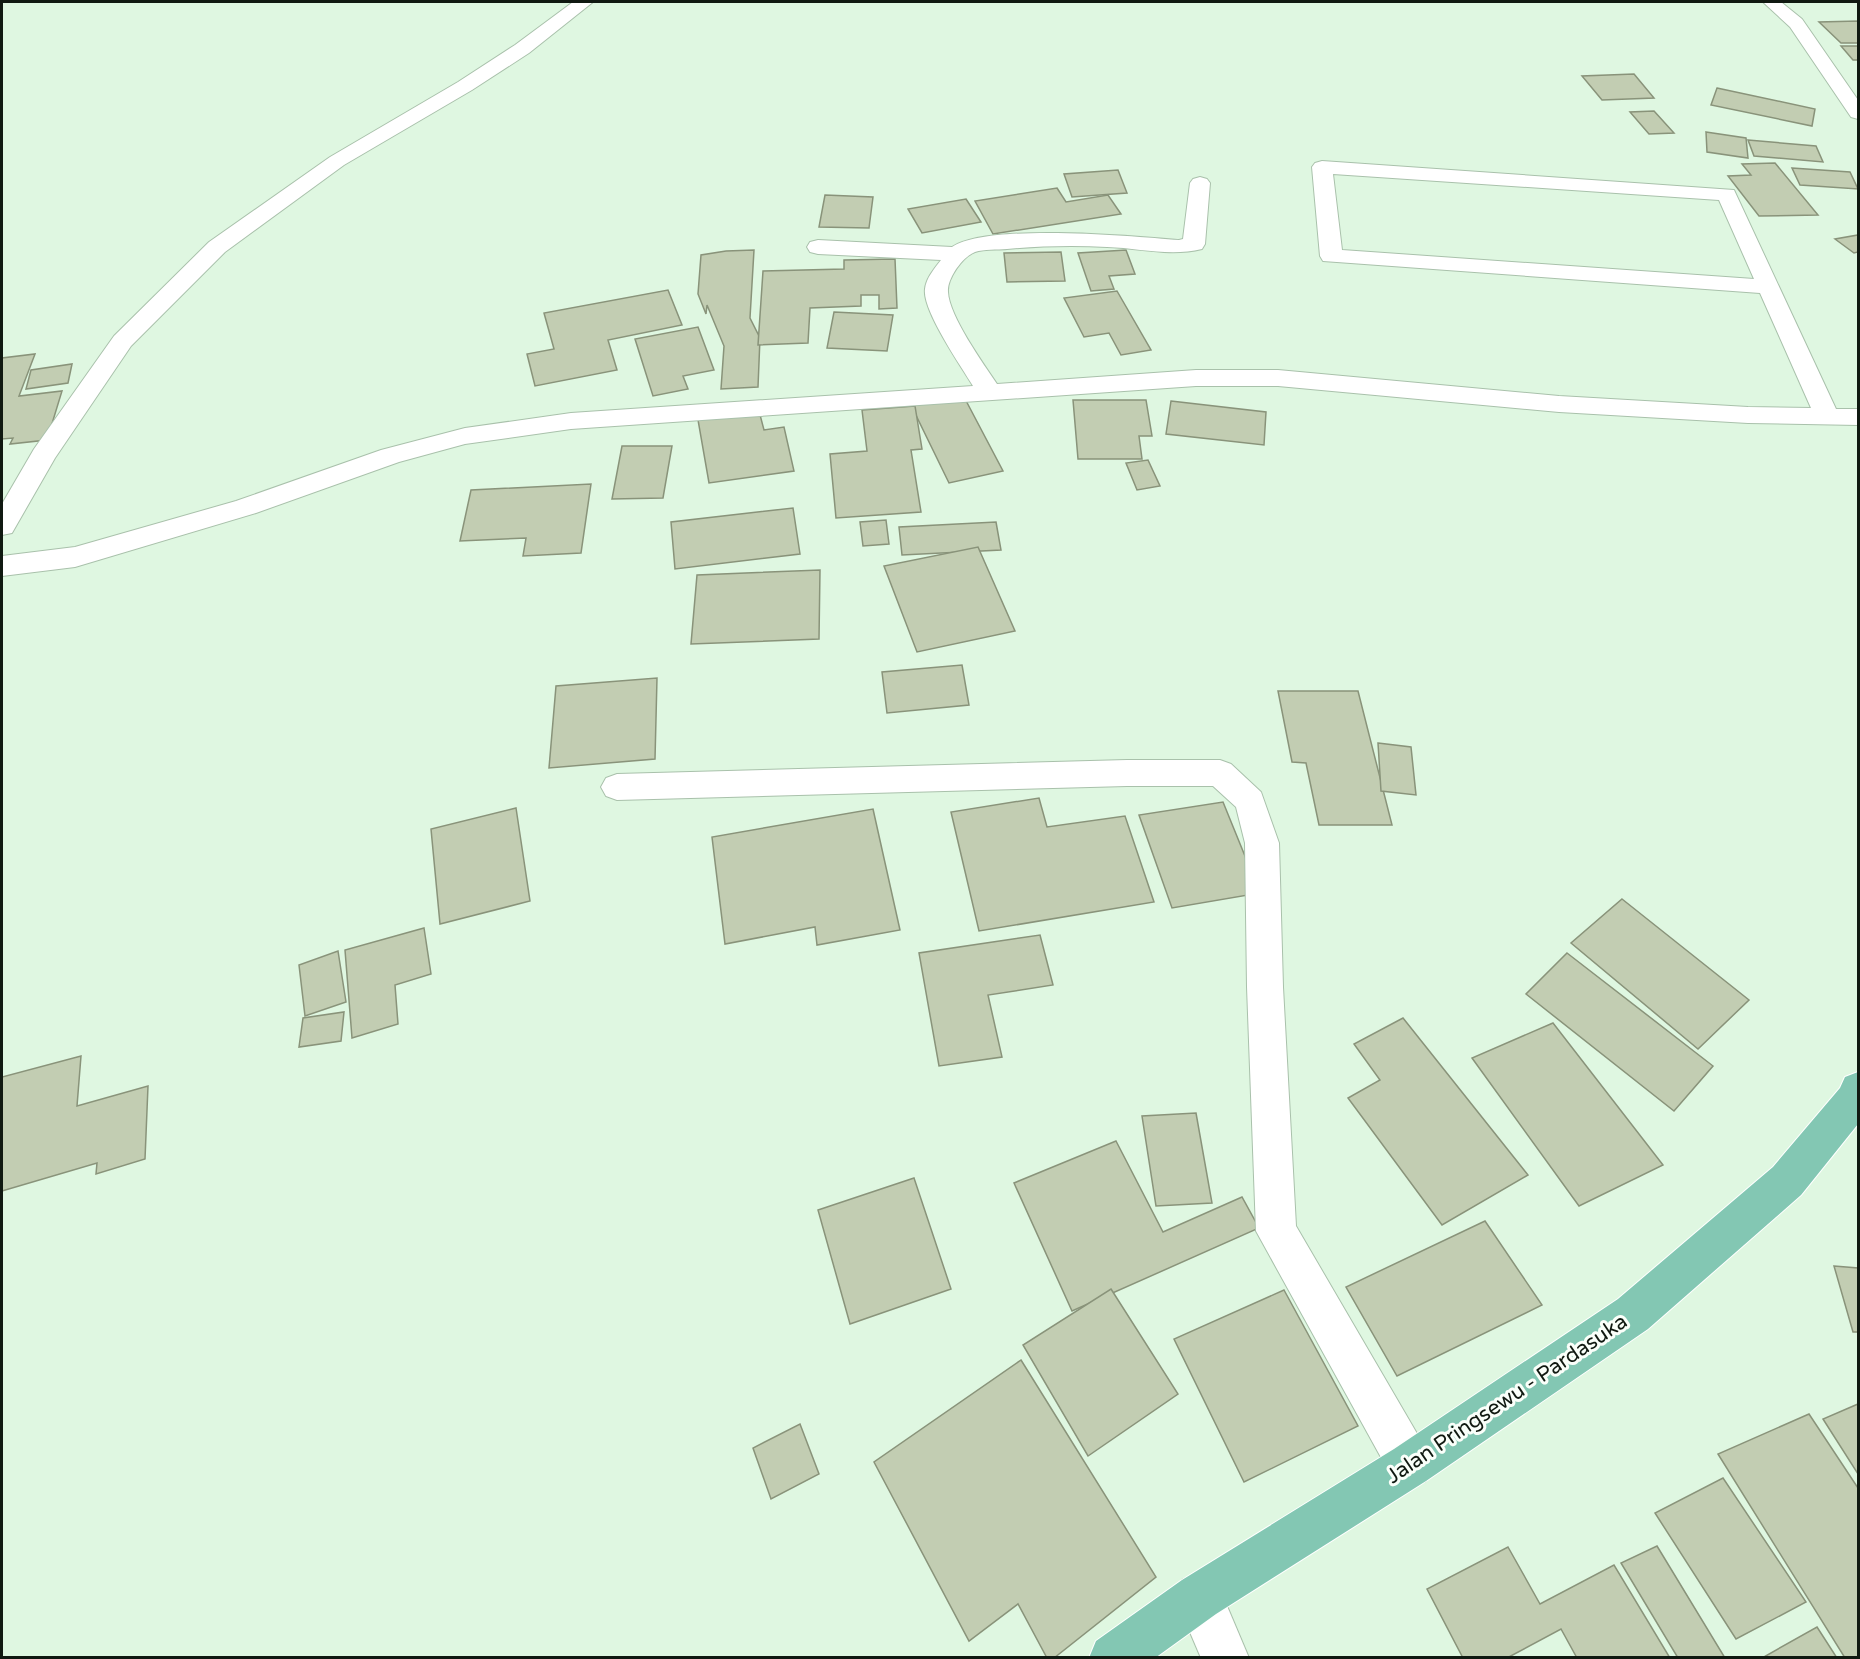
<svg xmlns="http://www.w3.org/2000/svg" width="1860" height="1659" font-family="'Varela Round',sans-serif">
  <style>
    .building { fill: #c2cdb2; stroke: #89937a; stroke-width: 1.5 }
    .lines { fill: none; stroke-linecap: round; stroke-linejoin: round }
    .minor-casing { stroke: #a9c1ab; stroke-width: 2 }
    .major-casing { stroke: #fff; stroke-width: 2 }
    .minor { fill: #fff; fill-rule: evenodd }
    .major { fill: #83c7b3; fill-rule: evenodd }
    .labels { text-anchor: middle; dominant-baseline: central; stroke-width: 6; stroke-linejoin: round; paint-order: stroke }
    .near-street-label { font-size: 21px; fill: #101911; stroke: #fafffa }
  </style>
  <rect width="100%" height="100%" fill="#dff7e1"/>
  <g class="building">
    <polygon points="1858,21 1858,43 1841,43 1819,22"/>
    <polygon points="1841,46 1858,46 1858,60 1853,60"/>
    <polygon points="1634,74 1654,98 1602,100 1582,76"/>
    <polygon points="1717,88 1815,109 1812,126 1711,105"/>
    <polygon points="1654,111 1674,133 1649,134 1630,112"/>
    <polygon points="1706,132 1746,138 1748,158 1707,152"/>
    <polygon points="1748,140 1816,146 1823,162 1754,156"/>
    <polygon points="1775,163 1818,215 1759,216 1728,176 1751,175 1742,164"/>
    <polygon points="1792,168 1850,172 1858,189 1800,185"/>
    <polygon points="1118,170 1127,193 1072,197 1064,174"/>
    <polygon points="1057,188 1066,202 1108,195 1121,214 993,234 975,201"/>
    <polygon points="825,195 873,197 869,228 819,227"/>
    <polygon points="966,199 981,222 922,233 908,209"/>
    <polygon points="1858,235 1858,252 1854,253 1835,239"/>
    <polygon points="754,250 750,318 760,338 758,387 721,389 724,346 707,305 706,314 698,294 701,255 726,251"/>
    <polygon points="1126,250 1135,274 1109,276 1114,289 1091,291 1078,253"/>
    <polygon points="1061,252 1065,281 1007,282 1004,253"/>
    <polygon points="895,259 897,308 879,309 879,295 861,295 861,306 810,308 808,343 758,345 763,271 844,269 844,260"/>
    <polygon points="668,290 682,325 608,340 617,370 535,386 527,354 554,349 544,313"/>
    <polygon points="1117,291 1151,350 1121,355 1109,333 1084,337 1064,298"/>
    <polygon points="834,312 893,315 887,351 827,348"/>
    <polygon points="698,327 714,370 683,376 688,389 653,396 635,339"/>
    <polygon points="35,354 19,396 62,391 47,440 10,444 13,438 2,439 2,358"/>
    <polygon points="72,364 68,383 26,389 31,370"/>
    <polygon points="963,395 1003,471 949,483 911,405"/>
    <polygon points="1073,400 1146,400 1152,436 1139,436 1142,459 1078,459"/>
    <polygon points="1171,401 1266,412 1264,445 1166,434"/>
    <polygon points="915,406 922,449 911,450 921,512 836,518 830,454 867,451 862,410"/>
    <polygon points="759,411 764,430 784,427 794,471 709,483 698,420"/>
    <polygon points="622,446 672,446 663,498 612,499"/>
    <polygon points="1148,460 1160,486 1137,490 1126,463"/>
    <polygon points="591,484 581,553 523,556 526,538 460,541 471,490"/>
    <polygon points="793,508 800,554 675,569 671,522"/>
    <polygon points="886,520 889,544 863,546 860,522"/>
    <polygon points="996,522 1001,550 902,555 899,527"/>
    <polygon points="978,547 1015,631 917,652 884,566"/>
    <polygon points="820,570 819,639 691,644 697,575"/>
    <polygon points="962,665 969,705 887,713 882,672"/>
    <polygon points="657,678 655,759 549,768 556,686"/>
    <polygon points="1278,691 1358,691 1392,825 1319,825 1306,763 1292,762"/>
    <polygon points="1378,743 1411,747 1416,795 1381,791"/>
    <polygon points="1039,798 1047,827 1125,816 1154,902 979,931 951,812"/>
    <polygon points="1223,802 1260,893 1172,908 1139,815"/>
    <polygon points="516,808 530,901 440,924 431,829"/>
    <polygon points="873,809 900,930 817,945 815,927 725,944 712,837"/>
    <polygon points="1622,899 1749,1000 1698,1049 1571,943"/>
    <polygon points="424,928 431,974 395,985 398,1024 352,1038 345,950"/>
    <polygon points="1040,935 1053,985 988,995 1002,1057 939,1066 919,953"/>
    <polygon points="338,951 346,1002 305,1016 299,965"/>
    <polygon points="1567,953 1713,1066 1674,1111 1526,994"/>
    <polygon points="344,1012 341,1041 299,1047 303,1018"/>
    <polygon points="1403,1018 1528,1175 1442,1225 1348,1098 1380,1080 1354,1044"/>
    <polygon points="1553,1023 1663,1165 1579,1206 1472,1058"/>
    <polygon points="81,1056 77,1106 148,1086 145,1159 96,1174 97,1163 2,1191 2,1077"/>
    <polygon points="1196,1113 1212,1203 1156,1206 1142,1116"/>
    <polygon points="1116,1141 1163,1232 1242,1197 1259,1228 1072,1311 1014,1183"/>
    <polygon points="914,1178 951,1289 850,1324 818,1210"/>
    <polygon points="1485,1221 1542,1305 1397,1376 1346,1287"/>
    <polygon points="1834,1266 1858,1268 1858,1332 1853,1332"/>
    <polygon points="1111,1289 1178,1394 1088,1456 1023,1345"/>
    <polygon points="1284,1290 1358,1426 1244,1482 1174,1339"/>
    <polygon points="1021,1360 1156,1577 1054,1658 1047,1658 1018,1604 969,1641 874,1462"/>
    <polygon points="1858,1404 1858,1474 1823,1419"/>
    <polygon points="1809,1414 1858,1488 1858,1658 1845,1658 1718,1454"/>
    <polygon points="800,1424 819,1474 771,1499 753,1448"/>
    <polygon points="1723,1478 1806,1602 1736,1639 1655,1513"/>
    <polygon points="1657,1546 1725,1658 1678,1658 1621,1563"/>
    <polygon points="1508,1547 1540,1604 1614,1565 1670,1658 1577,1658 1561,1629 1507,1658 1463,1658 1427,1589"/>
    <polygon points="1817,1627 1837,1658 1762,1658"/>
  </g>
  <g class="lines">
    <g class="minor-casing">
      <g id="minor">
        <polygon points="573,2 593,2 529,53 472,90 344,165 225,252 131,346 55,458 12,533 2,535 2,504 34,449 114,336 209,242 330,157 458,82 515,45"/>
        <polygon points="1763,2 1781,2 1802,19 1858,100 1858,119 1851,117 1790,27"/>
        <path d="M1322,161L1734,190L1836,409H1858V425L1748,423L1559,412L1278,386H1196L571,429L465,444L399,462L256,513L75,567L2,576V556L75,547L236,501L381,450L465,428L571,413L973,386C961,366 922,310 925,289C926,278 935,268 941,260L818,254L810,252L807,247L810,242L818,240L952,247C989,223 1132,236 1179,240L1183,239L1190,183L1193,179L1200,177L1207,179L1210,183L1205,244L1202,249C1170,257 1139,248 1107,247C1074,245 1039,246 1007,249C997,250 984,249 975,252C962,257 947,279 948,292C949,316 983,363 997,384L1196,370H1278L1559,396L1748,407L1811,408L1760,293L1323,261L1320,256L1312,167L1315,163ZM1333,174L1719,200L1754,279L1342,250Z"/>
        <polygon points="1127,760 1220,760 1231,764 1261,792 1279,843 1283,987 1296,1226 1426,1449 1432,1465 1426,1481 1410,1487 1394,1481 1256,1231 1247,987 1245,843 1236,807 1213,786 1127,786 617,800 606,796 601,787 606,778 617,774"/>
        <polygon points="1199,1573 1216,1580 1249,1658 1201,1658 1175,1597 1182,1580"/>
      </g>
    </g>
    <g class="major-casing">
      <polygon id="major" points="1858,1072 1858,1124 1801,1195 1648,1329 1426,1481 1216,1614 1155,1658 1089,1658 1096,1641 1182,1580 1394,1449 1618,1299 1773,1167 1840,1088 1845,1077"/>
    </g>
    <use href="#minor" class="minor"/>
    <use href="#major" class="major"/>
  </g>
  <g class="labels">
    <g class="near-street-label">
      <text transform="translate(1507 1399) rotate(-34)">Jalan Pringsewu - Pardasuka</text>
    </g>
  </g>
  <rect width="1860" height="1659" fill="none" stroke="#101911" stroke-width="6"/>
</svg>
